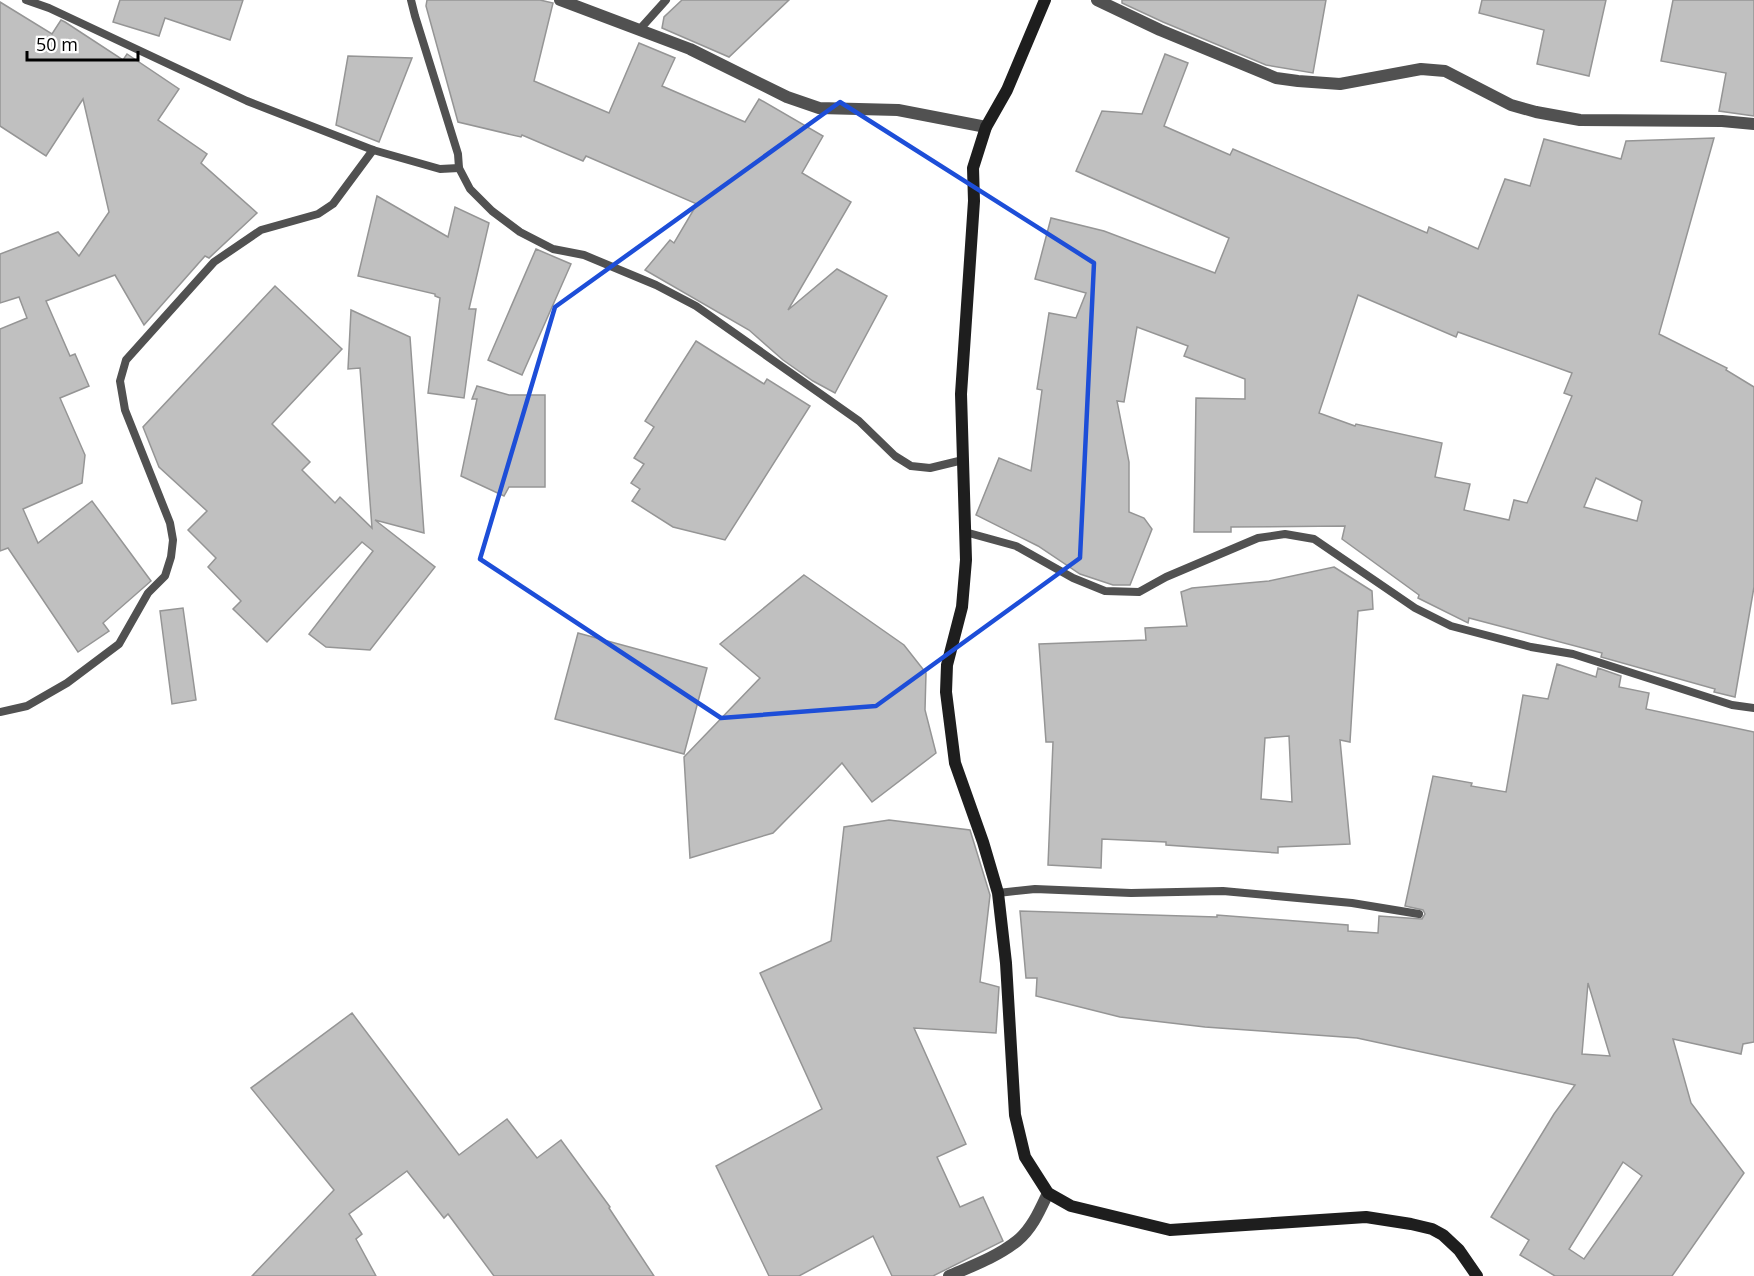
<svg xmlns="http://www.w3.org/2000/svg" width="1754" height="1276" font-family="'Open Sans',sans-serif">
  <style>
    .building { fill: #c0c0c0; stroke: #959595; stroke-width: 1.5; fill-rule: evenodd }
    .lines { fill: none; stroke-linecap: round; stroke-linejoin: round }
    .lane { stroke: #515151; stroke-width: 8 }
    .street { stroke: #515151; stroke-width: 12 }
    .secondary { stroke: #1e1e1e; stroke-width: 12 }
    .marked { fill: none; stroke: #1d4ed8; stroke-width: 4.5; stroke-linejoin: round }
  </style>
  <rect width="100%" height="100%" fill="#fff"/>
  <g class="building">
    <polygon points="120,0 243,0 230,40 165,18 159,36 113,22"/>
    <polygon points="427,0 540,0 553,3 534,81 609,113 639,43 675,58 662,86 745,122 759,99 823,136 802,173 851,202 788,310 837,269 887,296 835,393 813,381 783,360 749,330 645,270 670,240 674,243 697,204 586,156 583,161 522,135 521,137 458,122 426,6"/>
    <polygon points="682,0 789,0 729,57 662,28 664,17"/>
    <polygon points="1122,0 1326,0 1313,73 1266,65 1163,22 1122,3"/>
    <polygon points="1482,0 1606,0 1589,76 1537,64 1544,30 1479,13"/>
    <polygon points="1673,0 1754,0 1754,116 1719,111 1726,73 1661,61"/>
    <polygon points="0,2 52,34 61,20 65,22 123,60 127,54 179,89 158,120 207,154 201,163 257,213 209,258 205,256 144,325 115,275 46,301 70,356 75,354 89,386 60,398 85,455 82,483 23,509 38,543 92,501 151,581 103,623 109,631 78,652 8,548 0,551 0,329 27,318 19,297 0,303 0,254 58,232 79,256 109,212 83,99 46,156 0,126"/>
    <path d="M1165,54L1188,63L1164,126L1230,155L1233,149L1427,233L1429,227L1478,249L1505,179L1530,186L1544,139L1621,159L1626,141L1714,138L1659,334L1727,368L1726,370L1754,387V587L1735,697L1714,692L1715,689L1601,657L1602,653L1469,618L1468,623L1418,598L1419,595L1342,539L1345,526L1231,527V532H1194L1196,398L1245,399V379L1184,356L1188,346L1137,327L1124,402L1117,401L1129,462V512L1144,518L1152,529L1130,585H1113L1080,574L1038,546L976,515L999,458L1031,471L1042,390L1037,389L1049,313L1076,318L1086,293L1035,279L1051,218L1104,231L1215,273L1229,238L1076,171L1102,111L1142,114ZM1358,295L1456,337L1458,332L1572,373L1564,393L1572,396L1527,503L1514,500L1509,520L1464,510L1470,484L1435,477L1442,443L1356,424L1355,426L1319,413ZM1596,478L1642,501L1637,521L1584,507Z"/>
    <polygon points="348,56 412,58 379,142 336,125"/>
    <polygon points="377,196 448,237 455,207 489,223 469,309 476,309 464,398 428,393 440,298 435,296 435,294 358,276"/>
    <polygon points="536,249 571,264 522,375 488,360"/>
    <polygon points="275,286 342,349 272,424 310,462 302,470 335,503 340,497 372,528 360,368 348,369 351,310 410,337 424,533 375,520 435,567 370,650 326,647 309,634 373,551 362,542 267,642 233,609 241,601 208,567 216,558 188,530 207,511 159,467 143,427"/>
    <polygon points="696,341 764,384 767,379 810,406 725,540 673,527 632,501 640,489 631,483 644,464 634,458 654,427 645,421"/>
    <polygon points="477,386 509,395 545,395 545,487 509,487 504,496 461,476 477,399 472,399"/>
    <path d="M1334,567L1372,591L1373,609L1358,611L1350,742L1340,740L1350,844L1278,847V853L1166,845V842L1102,839L1101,868L1048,865L1053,742H1046L1039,644L1146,640L1145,628L1187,626L1181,592L1192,588L1269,581ZM1289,736L1292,802L1261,799L1265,738Z"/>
    <polygon points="804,575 904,645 926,673 925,710 936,753 872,802 842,763 773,833 690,858 684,757 760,678 720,644"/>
    <polygon points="183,608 196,700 172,704 160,611"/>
    <polygon points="578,633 707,668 684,754 555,719"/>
    <path d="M1557,664L1596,677L1598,668L1621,676L1619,687L1649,693L1646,709L1754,732V1042L1743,1044L1741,1054L1673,1039L1691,1103L1744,1173L1672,1276H1555L1520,1255L1529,1240L1491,1217L1554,1114L1575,1085L1357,1038L1205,1027L1120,1017L1036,996L1037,978H1026L1020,911L1217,917V915L1348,925V931L1378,933L1379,916L1422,919L1425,914L1423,910L1405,906L1433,776L1472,783L1471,786L1506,792L1523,695L1548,699ZM1588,983L1610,1056L1582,1054ZM1623,1162L1642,1176L1584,1259L1569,1249Z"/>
    <polygon points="889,820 970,830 990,895 980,982 999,987 996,1033 914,1028 966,1144 937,1157 960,1207 983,1197 1003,1241 933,1276 892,1276 873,1236 799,1276 769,1276 716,1166 822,1109 760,973 831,941 844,827"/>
    <polygon points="352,1013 459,1155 507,1119 537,1158 561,1140 610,1207 609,1208 654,1276 494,1276 448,1214 444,1218 407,1171 349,1214 362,1234 356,1239 376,1276 252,1276 334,1190 251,1088"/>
  </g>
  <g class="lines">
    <g class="lane">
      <polyline points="26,0 49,8 247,101 373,150 440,169 459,168"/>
      <polyline points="411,0 415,16 458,154 459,168 470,189 492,211 520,232 553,249 584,255 656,285 696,306 859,421 895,456 911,466 930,468 963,460"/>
      <polyline points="640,29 666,0"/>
      <polyline points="965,532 1016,546 1073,578 1105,591 1139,592 1166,577 1258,538 1285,534 1314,539 1415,608 1451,626 1531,647 1573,654 1732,705 1754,708"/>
      <polyline points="0,712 27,706 67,683 119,644 148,593 165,576 171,557 173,540 170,523 125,410 120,381 126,360 214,262 261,230 318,214 333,204 373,150"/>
      <polyline points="998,893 1035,889 1131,893 1223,891 1352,903 1419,914"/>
    </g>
    <g class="street">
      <polyline points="560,0 690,49 787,97 819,108 898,110 986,127"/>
      <polyline points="1097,0 1160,30 1276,78 1298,81 1340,84 1421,69 1445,71 1511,105 1536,112 1580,120 1722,121 1754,124"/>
      <path d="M949,1276C972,1266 997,1257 1017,1241C1032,1229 1040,1210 1048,1193"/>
    </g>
    <polyline class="secondary" points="1045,0 1007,90 986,127 973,168 974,201 961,394 966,560 962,607 947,665 946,692 955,763 983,842 998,893 1006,963 1015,1115 1025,1157 1048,1193 1071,1206 1170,1230 1366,1217 1411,1224 1432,1229 1443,1235 1459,1250 1477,1276"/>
  </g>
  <path class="marked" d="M840,102L1094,263L1080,558L876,706L721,718L480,559L555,307Z"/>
  <path d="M27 51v9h111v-9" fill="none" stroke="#000000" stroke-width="3"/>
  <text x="36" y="51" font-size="18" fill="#000000" stroke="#ffffff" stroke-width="4.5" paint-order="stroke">50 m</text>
</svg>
